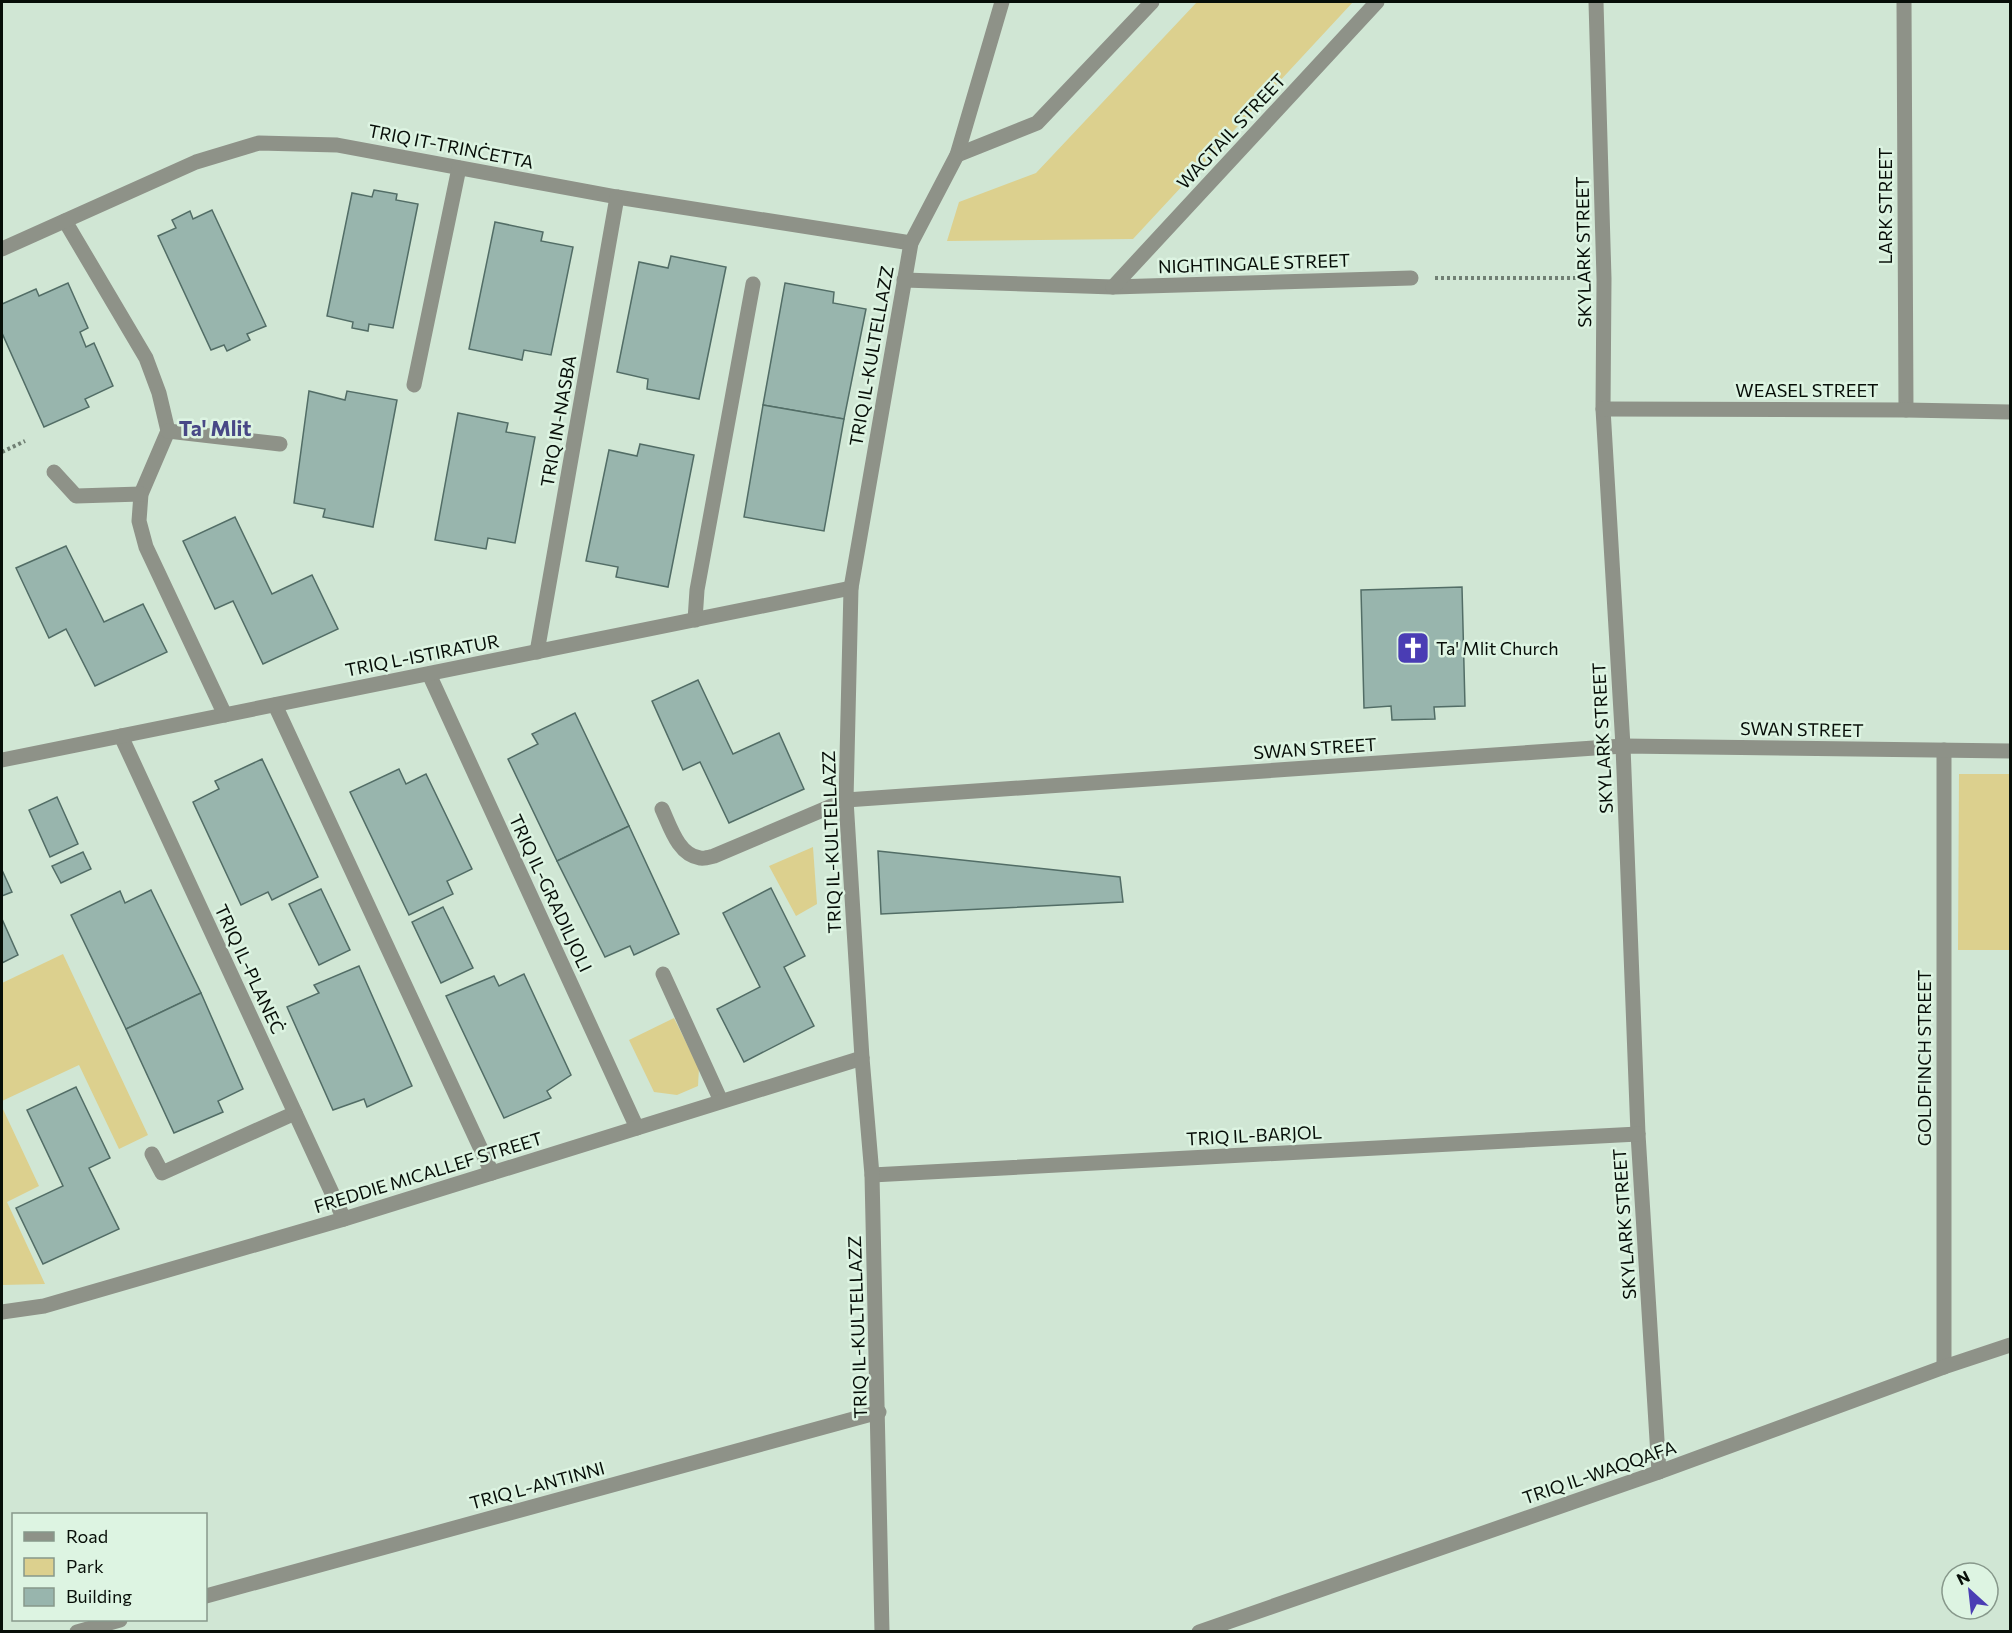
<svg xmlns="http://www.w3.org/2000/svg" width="2012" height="1633" font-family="Commissioner,sans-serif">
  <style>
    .green { fill: #dcd08e }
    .building { fill: #98b5ad; stroke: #526d66; stroke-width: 1.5 }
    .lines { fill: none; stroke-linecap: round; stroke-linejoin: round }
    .path { stroke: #707f73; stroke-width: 4; stroke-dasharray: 3 3; stroke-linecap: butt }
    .service { stroke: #8e9288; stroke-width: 15 }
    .minor { stroke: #8e9288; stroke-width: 15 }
    .labels { text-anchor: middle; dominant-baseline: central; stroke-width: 5; stroke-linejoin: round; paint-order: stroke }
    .street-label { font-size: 18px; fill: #070e08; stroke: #ddf4e2 }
    .poi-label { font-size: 18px; fill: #070e08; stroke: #ddf4e2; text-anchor: start }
    .quarter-label { font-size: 21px; font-weight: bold; fill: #484886; stroke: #ddf4e2 }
  </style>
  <rect width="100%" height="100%" fill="#d0e6d4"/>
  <g class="green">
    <polygon points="1197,2 1353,2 1133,239 947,241 959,202 1036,173"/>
    <polygon points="1959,774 2010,774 2010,950 1958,950"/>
    <polygon points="813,847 817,904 796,916 769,866"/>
    <polygon points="63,954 148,1135 119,1149 79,1065 2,1101 2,983"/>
    <polygon points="674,1018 699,1068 698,1086 677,1095 654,1092 629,1040"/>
    <polygon points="2,1107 39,1186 7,1202 45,1284 2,1285"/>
  </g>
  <g class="building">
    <polygon points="374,190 397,194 396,200 418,204 393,328 369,324 368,331 352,328 353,322 327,316 352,193 372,197"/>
    <polygon points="212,210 266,326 247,334 250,340 227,351 224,345 211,350 158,236 176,228 172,220 190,211 193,219"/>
    <polygon points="495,222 543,232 541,241 573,247 551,355 524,350 522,360 469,349"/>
    <polygon points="671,256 726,267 699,399 647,389 648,379 617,372 639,262 668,268"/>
    <polygon points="68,283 88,328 80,332 86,347 94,343 113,386 85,399 89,407 44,427 2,333 2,304 36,289 39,296"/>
    <polygon points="785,283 834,292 833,303 866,309 844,419 763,405"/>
    <polygon points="309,391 345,400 347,391 397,400 373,527 323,517 325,509 294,503"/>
    <polygon points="763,405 844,419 824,531 744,517"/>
    <polygon points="458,413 508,423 506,432 535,437 515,543 488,538 486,549 435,540"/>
    <polygon points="640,444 694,455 668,587 616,577 618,567 586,561 609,450 637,456"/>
    <polygon points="235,517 272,594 312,575 338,629 263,664 233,601 215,609 183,541"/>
    <polygon points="66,546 104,622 143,604 167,652 95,686 66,629 49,638 16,568"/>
    <polygon points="1462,587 1465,706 1434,707 1435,719 1392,720 1391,706 1364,708 1361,590"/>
    <polygon points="698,680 733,754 779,733 804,789 729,823 700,762 683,770 652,701"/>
    <polygon points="575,713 629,826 557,861 508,759 538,744 532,734"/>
    <polygon points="262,759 318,877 272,900 268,892 241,905 193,802 219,789 215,781"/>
    <polygon points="399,769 406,784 426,774 472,869 447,881 453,894 409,915 350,792"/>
    <polygon points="57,797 78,844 50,857 29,810"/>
    <polygon points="629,826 679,934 634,955 630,946 605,957 557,861"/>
    <polygon points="878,851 1120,877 1123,902 881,914"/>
    <polygon points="83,852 91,869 61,883 52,866"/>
    <polygon points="2,870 12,892 2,896"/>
    <polygon points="771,888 805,956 784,967 814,1026 744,1062 717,1009 760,987 723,913"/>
    <polygon points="321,889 350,950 319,965 289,904"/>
    <polygon points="151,890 201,993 126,1029 71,915 120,891 125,903"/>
    <polygon points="443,907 473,968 441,983 412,922"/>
    <polygon points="2,919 18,955 2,963"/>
    <polygon points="359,966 412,1086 367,1107 364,1099 333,1110 287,1007 319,993 314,985"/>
    <polygon points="524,974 571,1075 547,1091 551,1098 504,1118 446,996 494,976 499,986"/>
    <polygon points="201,993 243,1089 218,1101 223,1112 174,1133 126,1029"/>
    <polygon points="76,1087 110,1158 89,1168 119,1229 43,1264 16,1208 63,1186 27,1110"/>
  </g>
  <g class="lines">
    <g class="path">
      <polyline points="1435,278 1578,278"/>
      <polyline points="2,452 25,441"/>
    </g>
    <g class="service">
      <polyline points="65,221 146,358 159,393 168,431 141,494 139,521 146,547 225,715"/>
      <polyline points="168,431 280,444"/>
      <polyline points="54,472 76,496 141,494"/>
      <polyline points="695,620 697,590 753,284"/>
      <polyline points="663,974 721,1101"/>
      <polyline points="152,1154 162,1173 295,1113"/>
    </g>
    <g class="minor">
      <polyline points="1596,2 1604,279 1603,409 1623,746 1638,1134 1659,1472"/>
      <polyline points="1904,2 1906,410"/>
      <polyline points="957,155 1037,123 1152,2"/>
      <polyline points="2,249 196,162 259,143 337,145 617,197 911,243"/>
      <polyline points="904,280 1113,287 1411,278"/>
      <polyline points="1113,287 1377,2"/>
      <polyline points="414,385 459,168"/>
      <polyline points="1603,409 1906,410 2010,412"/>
      <polyline points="537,652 617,197"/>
      <polyline points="429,674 637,1128"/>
      <polyline points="275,705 492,1173"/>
      <polyline points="121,736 344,1219"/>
      <polyline points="1944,750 1944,1367"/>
      <polyline points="2,760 851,588"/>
      <path d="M662,809C670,826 678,855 700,858C704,859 710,857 714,856L846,800L1623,746L2010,751"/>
      <polyline points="872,1175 1638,1134"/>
      <polyline points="2,1312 44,1306 344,1219 862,1058"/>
      <polyline points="206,1596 879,1412"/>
      <polyline points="77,1632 120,1620"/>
      <polyline points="882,1632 872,1175 862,1058 846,800 851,588 911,243 957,155 1002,2"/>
      <polyline points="1199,1632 1659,1472 1944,1367 2010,1345"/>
    </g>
  </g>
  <defs>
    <g id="church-square" transform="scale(1.725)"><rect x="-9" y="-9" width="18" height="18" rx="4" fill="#4a3db4" stroke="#ddf4e2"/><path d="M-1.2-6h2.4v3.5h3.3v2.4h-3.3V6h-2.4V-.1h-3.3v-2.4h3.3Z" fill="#fff"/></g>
  </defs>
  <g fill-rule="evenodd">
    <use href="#church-square" x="1413" y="648"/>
  </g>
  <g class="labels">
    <g class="street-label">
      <text transform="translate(1231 131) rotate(-47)">WAGTAIL STREET</text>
      <text transform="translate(451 146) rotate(11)">TRIQ IT-TRINĊETTA</text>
      <text transform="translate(1885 206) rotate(-90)">LARK STREET</text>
      <text transform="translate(1583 252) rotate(-91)">SKYLARK STREET</text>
      <text transform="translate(1254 263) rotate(-2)">NIGHTINGALE STREET</text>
      <text transform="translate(871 356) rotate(-80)">TRIQ IL-KULTELLAZZ</text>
      <text x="1807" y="390">WEASEL STREET</text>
      <text transform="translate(558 421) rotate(-80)">TRIQ IN-NASBA</text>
      <text transform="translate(422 655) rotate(-11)">TRIQ L-ISTIRATUR</text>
      <text transform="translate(1802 729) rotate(1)">SWAN STREET</text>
      <text transform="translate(1602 738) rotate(-93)">SKYLARK STREET</text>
      <text transform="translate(1315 748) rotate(-4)">SWAN STREET</text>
      <text transform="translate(831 842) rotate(-92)">TRIQ IL-KULTELLAZZ</text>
      <text transform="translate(551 893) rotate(65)">TRIQ IL-GRADILJOLI</text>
      <text transform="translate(250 969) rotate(65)">TRIQ IL-PLANEĊ</text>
      <text transform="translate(1924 1058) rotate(-90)">GOLDFINCH STREET</text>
      <text transform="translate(1254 1135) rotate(-3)">TRIQ IL-BARJOL</text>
      <text transform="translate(428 1172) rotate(-17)">FREDDIE MICALLEF STREET</text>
      <text transform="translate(1624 1224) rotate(-94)">SKYLARK STREET</text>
      <text transform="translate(857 1327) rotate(-92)">TRIQ IL-KULTELLAZZ</text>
      <text transform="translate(1599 1472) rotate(-19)">TRIQ IL-WAQQAFA</text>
      <text transform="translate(537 1485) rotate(-15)">TRIQ L-ANTINNI</text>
    </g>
    <g class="poi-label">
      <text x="1436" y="648">Ta' Mlit Church</text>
    </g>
    <g class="quarter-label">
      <text x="215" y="427">Ta' Mlit</text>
    </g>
  </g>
  <rect width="2012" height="1633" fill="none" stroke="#070e08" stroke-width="6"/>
  <rect x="12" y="1513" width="195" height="108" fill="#ddf4e2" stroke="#87988b" stroke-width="1.5"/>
  <rect x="24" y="1532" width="30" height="9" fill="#8e9288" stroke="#87988b" stroke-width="1.5"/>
  <text x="66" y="1543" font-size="18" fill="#070e08">Road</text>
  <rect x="24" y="1558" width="30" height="18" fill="#dcd08e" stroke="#87988b" stroke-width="1.5"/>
  <text x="66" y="1573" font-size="18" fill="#070e08">Park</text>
  <rect x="24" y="1588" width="30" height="18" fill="#98b5ad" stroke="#87988b" stroke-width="1.5"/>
  <text x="66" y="1603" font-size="18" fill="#070e08">Building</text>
  <g transform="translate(1970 1591) rotate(333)"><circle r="28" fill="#ddf4e2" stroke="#87988b" stroke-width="1.5"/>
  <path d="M0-4.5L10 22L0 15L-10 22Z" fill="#4a3db4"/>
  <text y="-9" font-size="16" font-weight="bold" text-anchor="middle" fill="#070e08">N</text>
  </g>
</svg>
